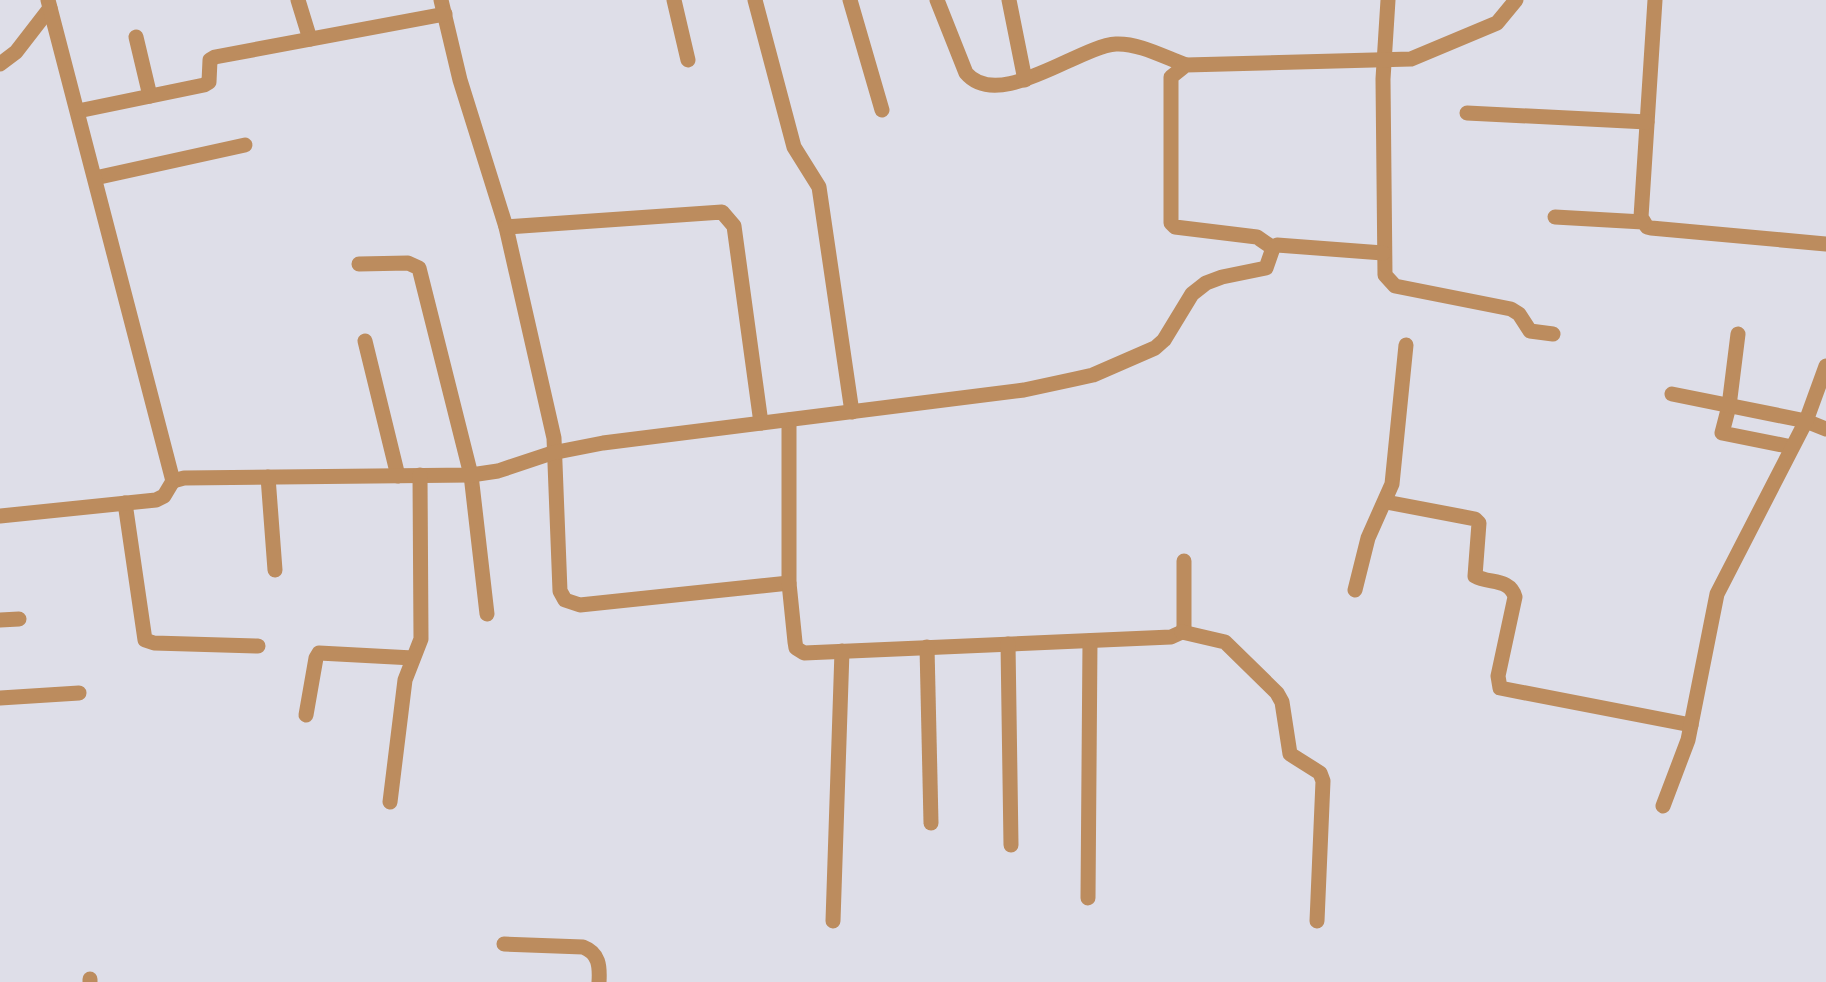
<svg xmlns="http://www.w3.org/2000/svg" width="1826" height="982" font-family="'Fira Sans Condensed',sans-serif">
  <style>
    .lines { fill: none; stroke-linecap: round; stroke-linejoin: round }
    .minor { stroke: #bc8c5e; stroke-width: 15 }
  </style>
  <rect width="100%" height="100%" fill="#dedee8"/>
  <g class="lines">
    <g class="minor">
      <polyline points="298,0 310,39"/>
      <polyline points="441,0 460,80 506,227 554,438 560,591 565,600 580,605 789,583"/>
      <polyline points="674,0 688,60"/>
      <polyline points="755,0 794,147 819,187 852,412"/>
      <polyline points="850,0 882,110"/>
      <path d="M937,0L966,73C999,112 1079,46 1116,44C1139,43 1164,57 1186,65"/>
      <polyline points="1009,0 1025,80"/>
      <polyline points="1388,0 1383,79 1385,275 1395,286 1511,309 1519,314 1530,331 1553,334"/>
      <polyline points="1655,0 1641,217 1647,227 1651,228 1826,244"/>
      <polyline points="136,37 150,96"/>
      <polyline points="0,64 16,52 50,8"/>
      <polyline points="78,111 204,85 209,82 210,60 215,57 445,14"/>
      <polyline points="1467,113 1647,122"/>
      <polyline points="95,178 245,145"/>
      <polyline points="1555,217 1643,222"/>
      <polyline points="506,227 722,212 734,226 761,423"/>
      <polyline points="1273,248 1257,237 1175,227 1171,223 1171,77 1186,65 1411,59 1497,23 1516,0"/>
      <polyline points="359,264 408,263 419,268 471,475 487,614"/>
      <polyline points="1738,334 1729,406 1722,433 1792,447"/>
      <polyline points="365,341 398,476"/>
      <polyline points="1672,394 1806,421 1826,429"/>
      <polyline points="789,420 789,583 795,642 796,648 804,653 1171,637 1182,632 1184,627 1184,561"/>
      <polyline points="268,477 275,570"/>
      <polyline points="173,481 184,478 471,475 498,471 552,453 603,443 1024,390 1075,379 1093,375 1155,348 1164,340 1192,294 1206,283 1222,277 1266,268 1273,248 1277,245 1383,253"/>
      <path d="M1386,502L1475,519L1479,523L1475,576C1489,584 1510,578 1515,597L1498,676L1500,688L1691,725"/>
      <polyline points="125,503 145,640 154,643 258,646"/>
      <polyline points="0,516 156,500 164,496 173,481 48,0"/>
      <polyline points="1355,590 1368,538 1392,484 1406,345"/>
      <polyline points="0,620 19,619"/>
      <polyline points="1182,632 1225,642 1277,693 1282,702 1290,754 1320,773 1323,781 1317,921"/>
      <polyline points="1008,644 1011,845"/>
      <polyline points="927,647 931,823"/>
      <polyline points="0,698 79,693"/>
      <polyline points="306,715 316,658 319,653 413,658"/>
      <polyline points="390,802 405,680 421,639 420,475"/>
      <polyline points="1663,806 1688,740 1717,594 1806,421 1826,366"/>
      <polyline points="1088,898 1090,641"/>
      <polyline points="833,921 842,651"/>
      <path d="M504,944L583,947C599,953 600,966 599,982"/>
      <polyline points="90,982 90,979"/>
    </g>
  </g>
</svg>
